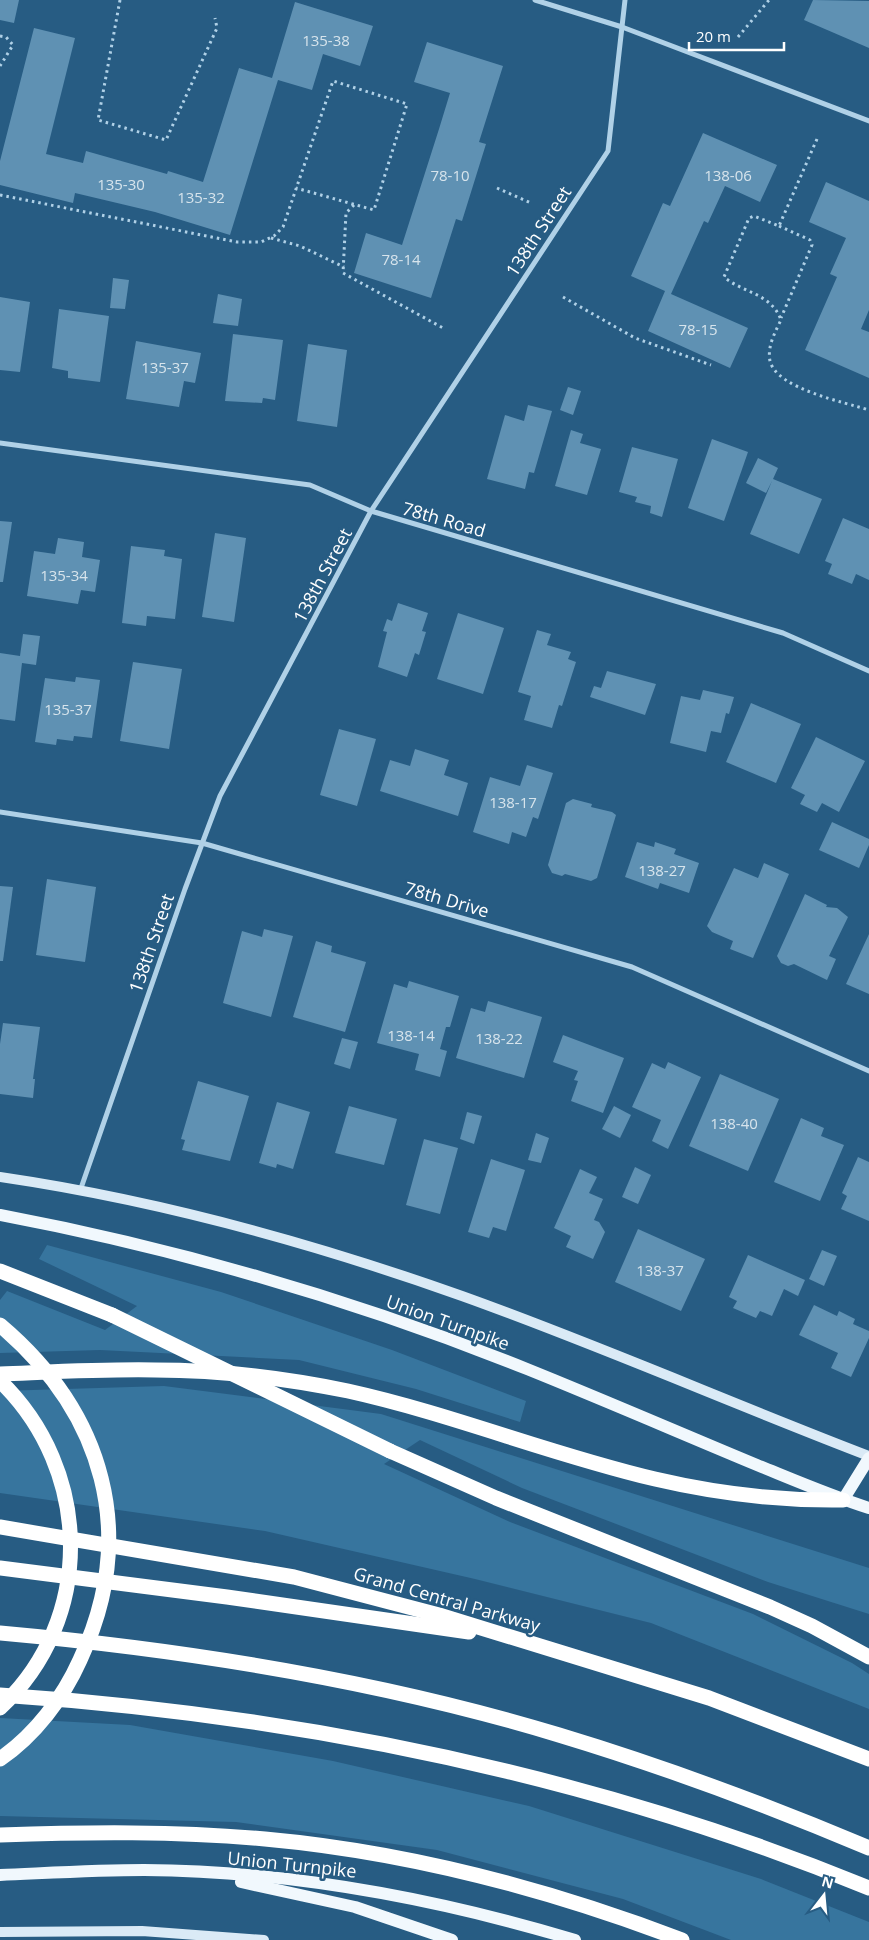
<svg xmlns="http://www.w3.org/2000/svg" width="869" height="1940" font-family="'Open Sans',sans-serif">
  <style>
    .green { fill: #37759e }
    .building { fill: #5f91b3 }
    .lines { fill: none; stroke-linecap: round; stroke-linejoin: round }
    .path { stroke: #b0d1e7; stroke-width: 3; stroke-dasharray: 2.5 4; stroke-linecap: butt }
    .street { stroke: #b0d1e7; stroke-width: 5 }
    .secondary { stroke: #daeaf6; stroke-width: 10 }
    .primary { stroke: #f1f8fd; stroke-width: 12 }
    .highway { stroke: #fff; stroke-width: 15 }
    .highway-bridge { stroke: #fff; stroke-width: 15 }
    .labels { text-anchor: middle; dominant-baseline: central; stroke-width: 5; stroke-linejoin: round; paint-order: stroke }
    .number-label { font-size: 15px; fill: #d7e4ec }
    .street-label { font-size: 18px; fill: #fff; stroke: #275c83 }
  </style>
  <rect width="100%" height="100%" fill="#275c83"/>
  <g class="green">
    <polygon points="47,1245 221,1292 392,1350 526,1401 520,1422 416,1389 299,1360 100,1350 0,1353 0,1300 7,1291 105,1330 137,1306 39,1259"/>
    <polygon points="164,1386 381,1414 869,1568 869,1614 768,1582 522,1488 420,1440 384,1464 510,1522 753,1614 852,1663 869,1674 869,1709 651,1623 475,1579 265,1531 0,1493 0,1391"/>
    <polygon points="0,1718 130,1725 333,1761 529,1806 761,1879 869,1922 869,1940 731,1940 623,1899 437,1850 236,1822 0,1816"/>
  </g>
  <g class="building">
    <polygon points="0,0 19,0 14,23 0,20"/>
    <polygon points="813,0 869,1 869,48 804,20"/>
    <polygon points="295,2 373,26 360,66 323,54 312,90 278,80 230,235 155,212 75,193 73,203 0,185 0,161 34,28 75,38 46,154 83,163 86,151 167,174 168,171 203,182 239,68 272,78"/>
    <polygon points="427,42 503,66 479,142 486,144 462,221 456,219 431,298 354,273 366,233 402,245 439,129 450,93 414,82"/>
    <polygon points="703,133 777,165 760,202 725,186 708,223 704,221 671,294 748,328 730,368 648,331 665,291 631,276 663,203 670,206"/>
    <polygon points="826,182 869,201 869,310 861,329 869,332 869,378 805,350 837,277 830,274 846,238 809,222"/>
    <polygon points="113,278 129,280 125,309 110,308"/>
    <polygon points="218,294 242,299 238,326 213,323"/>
    <polygon points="0,297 30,302 20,372 0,370"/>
    <polygon points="59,309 109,316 100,382 68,378 68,371 52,368"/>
    <polygon points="233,334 283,340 275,400 263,398 262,403 225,401"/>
    <polygon points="136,341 201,353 195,383 184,381 179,407 126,399"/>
    <polygon points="308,344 347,350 337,427 297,421"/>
    <polygon points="568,387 581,391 573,415 560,410"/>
    <polygon points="528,405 552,411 534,473 529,472 525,489 487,479 505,415 524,421"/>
    <polygon points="571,430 583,434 580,443 601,449 587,495 555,486"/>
    <polygon points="712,439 748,452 724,521 688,508"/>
    <polygon points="632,447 678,459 662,517 650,513 651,506 635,502 637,497 619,492"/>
    <polygon points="758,458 778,468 773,479 822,499 799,554 750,534 772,481 766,493 746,483"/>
    <polygon points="843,518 869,529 869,580 856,574 852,584 828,574 832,564 825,561"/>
    <polygon points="0,521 12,522 3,582 0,582"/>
    <polygon points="215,533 246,538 234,622 202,617"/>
    <polygon points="58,538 84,542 82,557 100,560 95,592 81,590 78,604 27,596 34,551 55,554"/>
    <polygon points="131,546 165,550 164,556 182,559 175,619 147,616 146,626 122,623"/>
    <polygon points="398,603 428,613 422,631 426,632 419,655 415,653 407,677 378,667 387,632 383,631 387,619 392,621"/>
    <polygon points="458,613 504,628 483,694 437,679"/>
    <polygon points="537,630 551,634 547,645 571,652 568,659 576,662 562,706 559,705 552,728 524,720 531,696 518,692"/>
    <polygon points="23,634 40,636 36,665 22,663 15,721 0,719 0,653 20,656"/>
    <polygon points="133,662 182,669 169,749 120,741"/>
    <polygon points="607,671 656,684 645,715 590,697 594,686 601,688"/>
    <polygon points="76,677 100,680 92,738 74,736 73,741 57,739 56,745 35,742 45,678 75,682"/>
    <polygon points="703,690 734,697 729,714 726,713 721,733 711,731 706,752 670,743 681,696 700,700"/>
    <polygon points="751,703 801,724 776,783 726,762"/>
    <polygon points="339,729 376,739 357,806 320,795"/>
    <polygon points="816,737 865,761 839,812 822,803 817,812 800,804 805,795 791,788"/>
    <polygon points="415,749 449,760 444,775 468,783 458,816 380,791 390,760 410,766"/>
    <polygon points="527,765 553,773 538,819 533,817 526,837 512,832 509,844 473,832 490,777 520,786"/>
    <polygon points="573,799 592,804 591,807 612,812 616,815 597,878 591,881 565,874 562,876 552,873 548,865 566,803"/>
    <polygon points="832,822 869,839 869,845 859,868 819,850"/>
    <polygon points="637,842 654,847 655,842 676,849 674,854 699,863 689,893 660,883 658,889 625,877"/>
    <polygon points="764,863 789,874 753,958 730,949 733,941 712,932 707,926 734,868 758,878"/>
    <polygon points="47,879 96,887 85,962 36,955"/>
    <polygon points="0,886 13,887 3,961 0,961"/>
    <polygon points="805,894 827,905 826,907 837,908 848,917 829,956 836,959 827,980 794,964 788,966 781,963 777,956"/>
    <polygon points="264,929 293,936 271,1017 223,1003 242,931 262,937"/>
    <polygon points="869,934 869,994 846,984"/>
    <polygon points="316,941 332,946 331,952 366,962 345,1032 293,1017"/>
    <polygon points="409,981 459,996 450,1027 446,1027 440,1049 447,1051 440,1077 415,1070 419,1054 377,1043 394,984 407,988"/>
    <polygon points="488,1001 542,1017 524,1078 456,1058 471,1008 485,1012"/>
    <polygon points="3,1023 40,1027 33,1079 35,1079 33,1098 0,1094 0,1044"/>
    <polygon points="563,1035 624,1058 603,1113 571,1101 578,1081 574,1080 578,1071 553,1062"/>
    <polygon points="342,1038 358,1042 350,1069 334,1064"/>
    <polygon points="668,1062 701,1077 668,1149 652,1141 661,1120 632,1107 652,1063 665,1069"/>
    <polygon points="720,1074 779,1099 748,1171 689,1146"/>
    <polygon points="198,1081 249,1096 230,1161 182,1150 185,1140 181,1139"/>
    <polygon points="277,1102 310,1112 293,1169 277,1164 276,1168 259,1163"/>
    <polygon points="349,1106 397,1119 384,1165 335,1153"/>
    <polygon points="614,1106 631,1115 620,1138 602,1129"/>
    <polygon points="467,1112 482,1116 474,1144 460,1139"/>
    <polygon points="801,1118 824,1128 821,1136 844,1145 820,1201 774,1182"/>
    <polygon points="536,1133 549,1138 541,1163 528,1160"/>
    <polygon points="424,1139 458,1148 440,1214 406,1205"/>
    <polygon points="858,1157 869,1162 869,1221 841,1209 847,1196 842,1193"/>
    <polygon points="491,1159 525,1170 506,1231 493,1227 489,1238 468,1232"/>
    <polygon points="635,1167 651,1175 638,1204 622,1197"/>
    <polygon points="580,1169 597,1177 589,1193 603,1199 594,1220 599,1222 605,1232 593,1259 566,1247 571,1236 554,1228"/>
    <polygon points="638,1229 705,1259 681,1311 615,1282"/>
    <polygon points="822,1250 837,1256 824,1286 809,1279"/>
    <polygon points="748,1255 805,1280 798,1296 784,1289 772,1316 760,1311 756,1318 733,1308 737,1301 729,1297"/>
    <polygon points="814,1305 837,1316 839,1311 855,1319 853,1324 869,1331 869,1338 851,1377 831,1368 838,1353 799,1335"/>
  </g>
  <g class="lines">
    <g class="path">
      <polyline points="120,0 98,120 166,140 217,28 215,18"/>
      <polyline points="0,36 6,37 13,45 0,66"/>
      <polyline points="738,37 769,0"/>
      <path d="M817,139L779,226L754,216L749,218L724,277C743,293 771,293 781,320C775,332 767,347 770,361C777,389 844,402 869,410"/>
      <polyline points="497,188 531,203"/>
      <polyline points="0,195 237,242 261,242 274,236 283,227 333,81 407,104 374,210 296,188"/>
      <polyline points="354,205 346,213 343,273 443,328"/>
      <polyline points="779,226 810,240 812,245 781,318"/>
      <polyline points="271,238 300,246 344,267"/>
      <polyline points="563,297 635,338 711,365"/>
    </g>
    <g class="street">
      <polyline points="535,0 622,27 869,121"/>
      <polyline points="0,443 310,485 371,511 783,633 869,671"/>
      <polyline points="0,812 202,843 632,967 869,1071"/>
      <polyline points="80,1191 185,889 220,796 371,511 608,151 625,0"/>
    </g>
    <g class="secondary">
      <path d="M0,1177C157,1200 313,1243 462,1296C599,1345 733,1404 869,1456"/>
      <polyline points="0,1932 142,1931 264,1940"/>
    </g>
    <g class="primary">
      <path d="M0,1215C180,1249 357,1301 527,1369C604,1400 680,1433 757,1465C794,1480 831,1496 869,1508"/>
      <polyline points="843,1500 869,1458"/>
      <path d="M0,1875C48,1873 96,1870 144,1870C290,1871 435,1898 575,1940"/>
      <polyline points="241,1882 355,1907 452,1940"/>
    </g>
    <g class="highway">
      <polyline points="0,1271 112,1315"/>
      <path d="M0,1374C52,1372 104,1369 155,1370C220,1370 285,1378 348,1391C452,1414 552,1455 655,1479C719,1494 778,1501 843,1500"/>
      <polyline points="390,1451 496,1498 770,1607 812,1626 869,1657"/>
      <polyline points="0,1527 294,1577 439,1615 709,1698 869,1759"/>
      <polyline points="0,1568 227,1597 469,1632"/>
      <path d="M0,1633C188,1650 378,1680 559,1735C665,1767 767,1805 869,1848"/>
      <path d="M0,1695C297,1715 593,1775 869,1888"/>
      <path d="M0,1835C88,1832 176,1831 265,1839C408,1852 548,1889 682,1940"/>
    </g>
    <g class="highway-bridge">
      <polyline points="112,1315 390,1451"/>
      <path d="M0,1325C104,1413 139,1534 80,1660C63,1698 35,1735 0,1759"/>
      <path d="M0,1381C92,1470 96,1619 0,1708"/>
    </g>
  </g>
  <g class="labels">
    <g class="number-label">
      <text x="326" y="40">135-38</text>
      <text x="450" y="175">78-10</text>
      <text x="728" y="175">138-06</text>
      <text x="121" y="184">135-30</text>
      <text x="201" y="197">135-32</text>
      <text x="401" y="259">78-14</text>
      <text x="698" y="329">78-15</text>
      <text x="165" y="367">135-37</text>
      <text x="64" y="575">135-34</text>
      <text x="68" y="709">135-37</text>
      <text x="513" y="802">138-17</text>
      <text x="662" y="870">138-27</text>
      <text x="411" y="1035">138-14</text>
      <text x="499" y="1038">138-22</text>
      <text x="734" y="1123">138-40</text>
      <text x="660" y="1270">138-37</text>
    </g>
    <g class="street-label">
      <text transform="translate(538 231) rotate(-57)">138th Street</text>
      <text transform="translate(444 519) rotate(16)">78th Road</text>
      <text transform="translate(322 575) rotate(-62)">138th Street</text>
      <text transform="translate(447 899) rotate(16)">78th Drive</text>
      <text transform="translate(151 943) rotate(-71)">138th Street</text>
      <text transform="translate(448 1322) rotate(20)">Union Turnpike</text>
      <text transform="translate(447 1599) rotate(16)">Grand Central Parkway</text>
      <text transform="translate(292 1864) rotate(6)">Union Turnpike</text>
    </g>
  </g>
  <g transform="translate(824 1895) rotate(16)" stroke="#275c83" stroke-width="4" paint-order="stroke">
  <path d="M0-4L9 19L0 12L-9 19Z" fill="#ffffff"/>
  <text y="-8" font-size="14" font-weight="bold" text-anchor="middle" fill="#ffffff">N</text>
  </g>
  <path d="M689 42v8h95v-8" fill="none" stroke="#ffffff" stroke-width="2.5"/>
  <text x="696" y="42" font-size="15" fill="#ffffff" stroke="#275c83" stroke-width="4" paint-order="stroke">20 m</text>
</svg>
